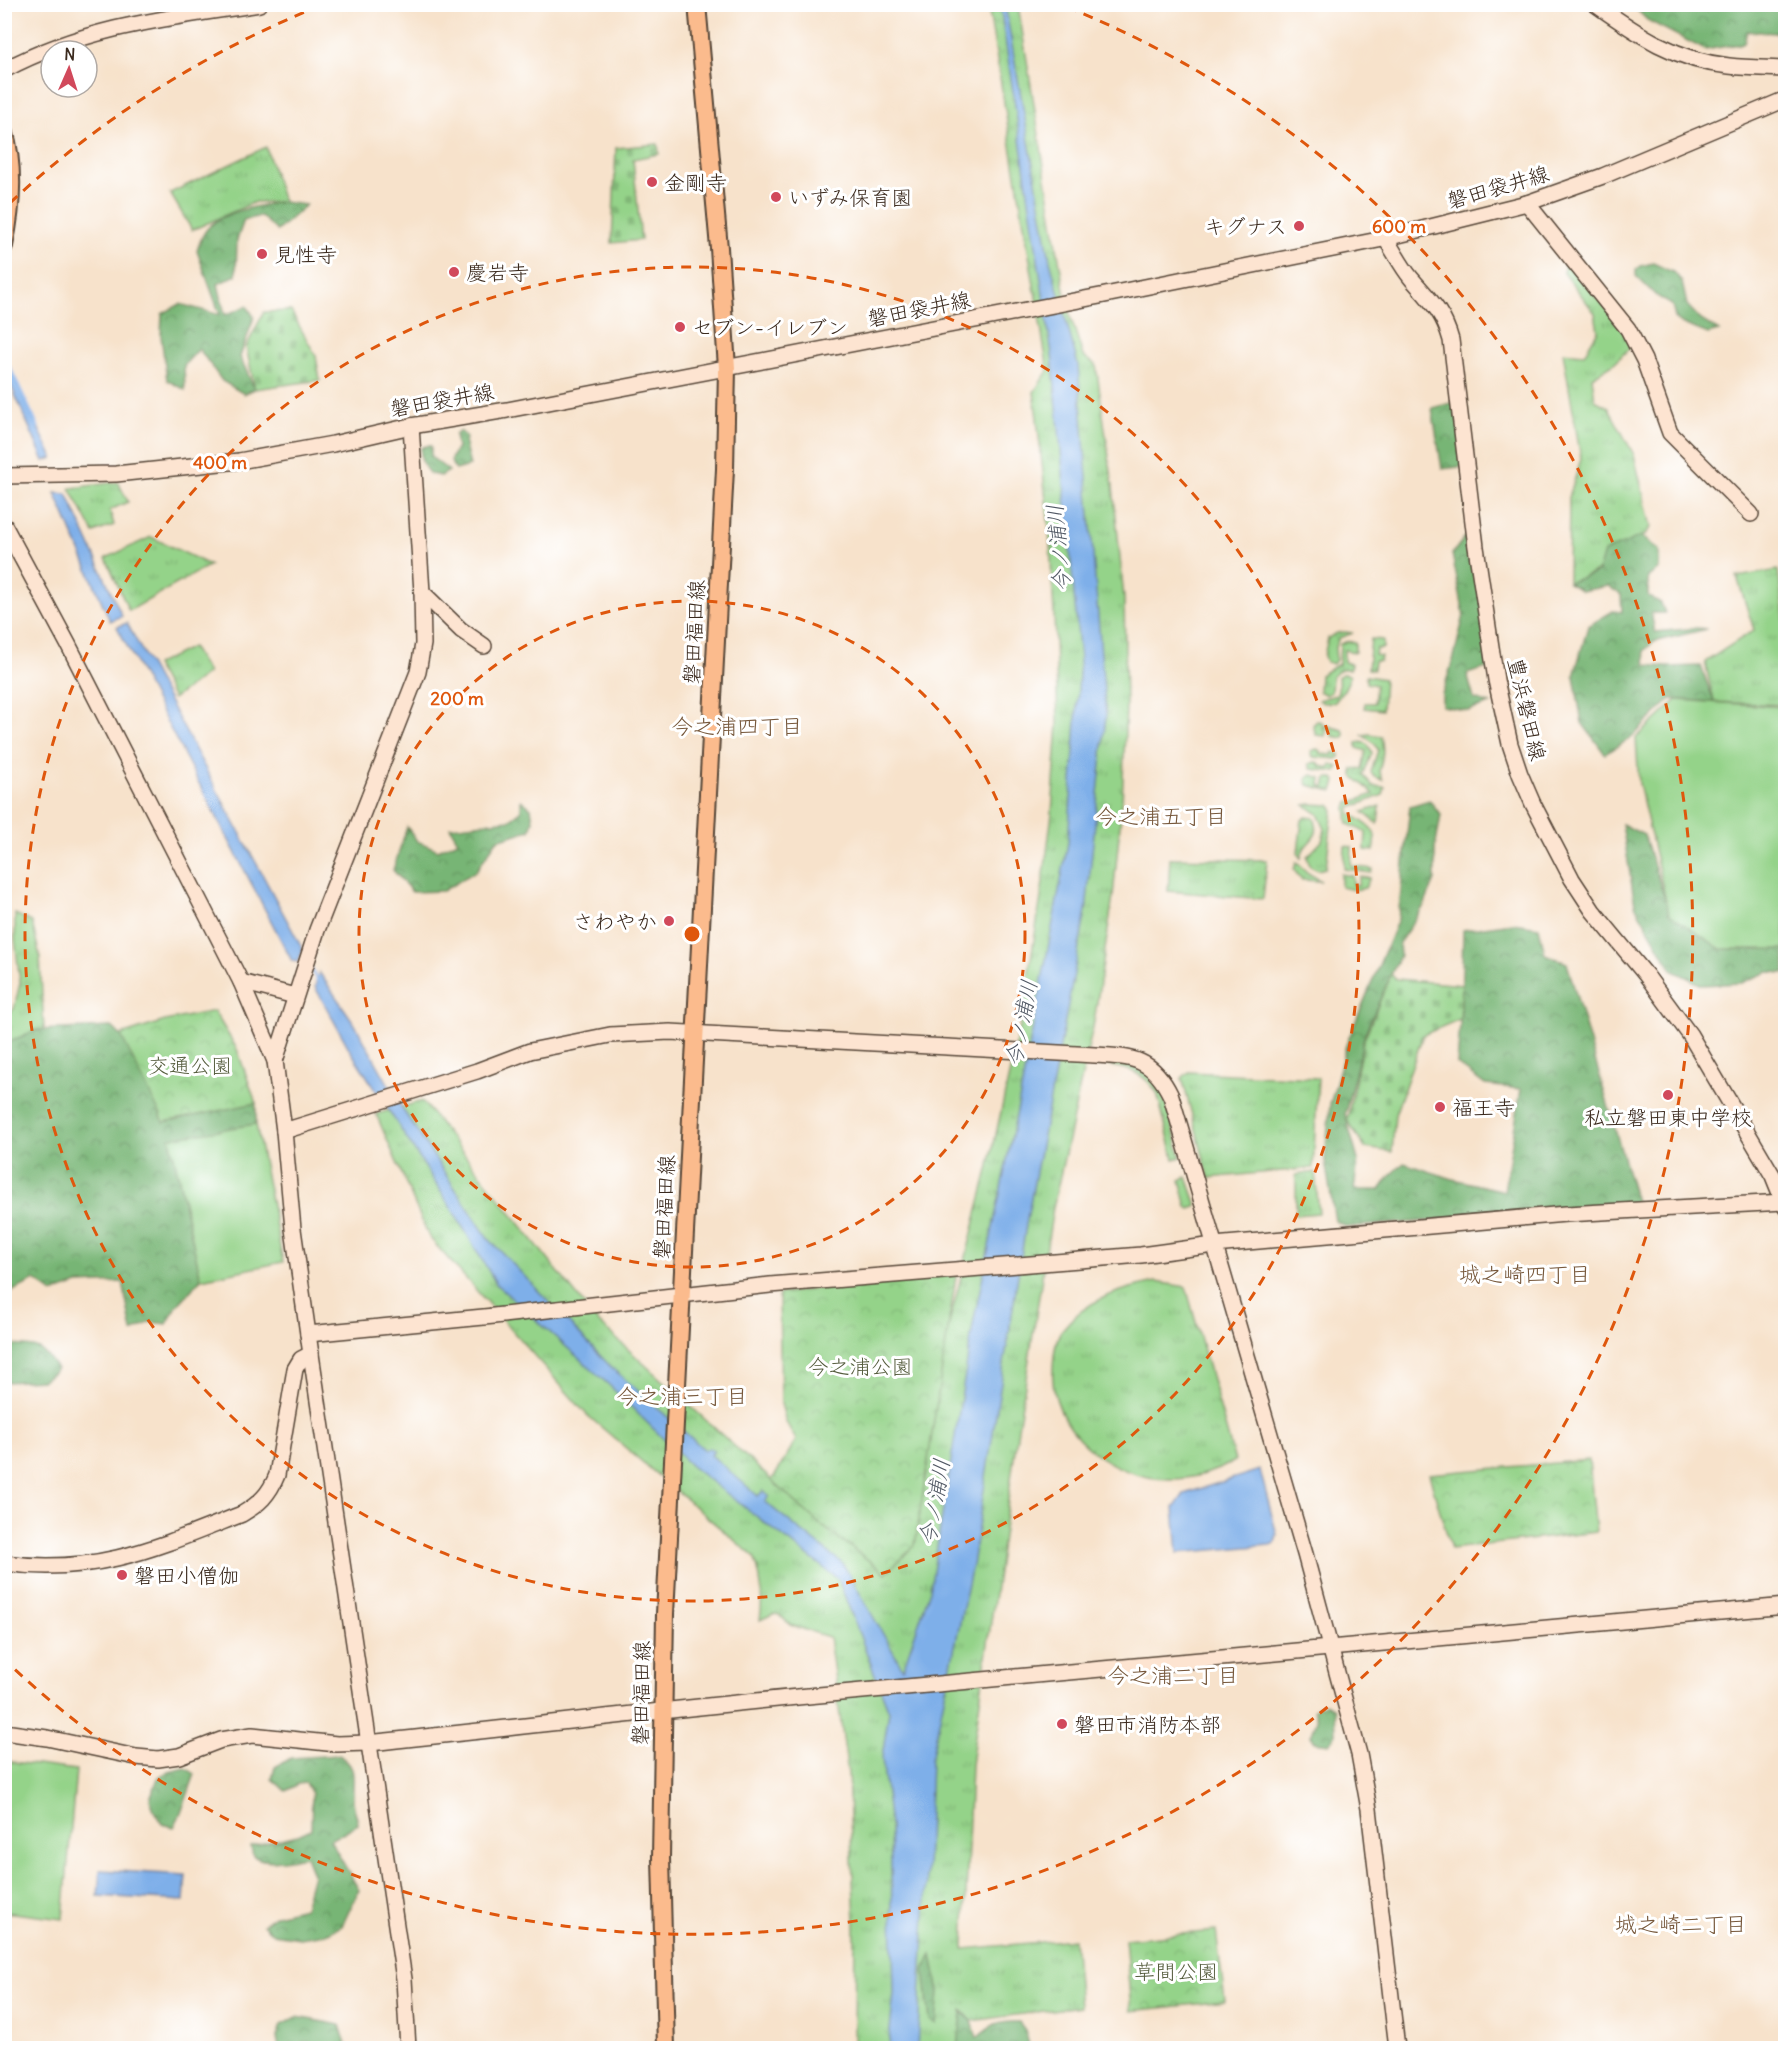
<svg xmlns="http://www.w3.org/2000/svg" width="1790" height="2053" font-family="Delius,'Klee One',sans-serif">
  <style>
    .grass { fill: url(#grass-tufts); stroke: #687e54; stroke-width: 1.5 }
    .forest { fill: url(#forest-crowns); stroke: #59704a; stroke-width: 1.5 }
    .cemetery { fill: url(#cemetery-stones); stroke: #687e54; stroke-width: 1.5 }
    .park { fill: url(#park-crowns); stroke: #687e54; stroke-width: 1.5 }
    .pitch { fill: #94d389; stroke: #687e54; stroke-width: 1.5 }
    .water { fill: #7eafe9; stroke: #5c6c84; stroke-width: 1.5 }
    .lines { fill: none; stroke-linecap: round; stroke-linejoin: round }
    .stream { stroke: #7eafe9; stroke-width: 3 }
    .secondary-casing { stroke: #574638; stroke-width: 18 }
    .primary-casing { stroke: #574638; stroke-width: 20 }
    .secondary { stroke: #fde4d1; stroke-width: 15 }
    .primary { stroke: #fbbb8d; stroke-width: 16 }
    .ring { fill: none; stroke: #df570d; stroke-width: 3; stroke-dasharray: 10 8 }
    .poi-dot { fill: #d1495b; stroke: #fff; stroke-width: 2 }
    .labels { text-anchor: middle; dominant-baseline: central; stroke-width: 6; stroke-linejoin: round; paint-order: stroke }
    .poi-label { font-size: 21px; fill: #3b2a1e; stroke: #fff; text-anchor: start }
    .street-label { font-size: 21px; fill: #3b2a1e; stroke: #fff }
    .park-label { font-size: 21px; fill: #565d3e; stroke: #fff }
    .water-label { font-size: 22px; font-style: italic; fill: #525965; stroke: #fff }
    .neighbourhood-label { font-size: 22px; fill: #77583b; stroke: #fff }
    .centre { fill: #df570d; stroke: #fff; stroke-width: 3 }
    .ring-label { font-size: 18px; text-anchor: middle; font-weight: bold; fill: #df570d; stroke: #fff; stroke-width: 6; stroke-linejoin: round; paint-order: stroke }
  </style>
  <defs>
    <pattern id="grass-tufts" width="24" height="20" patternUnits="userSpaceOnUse" patternTransform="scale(1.5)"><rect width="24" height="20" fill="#94d389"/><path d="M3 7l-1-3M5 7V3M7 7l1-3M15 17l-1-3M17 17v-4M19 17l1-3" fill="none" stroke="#80b576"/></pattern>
    <pattern id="forest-crowns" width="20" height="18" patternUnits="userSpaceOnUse" patternTransform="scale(1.5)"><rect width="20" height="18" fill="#77b575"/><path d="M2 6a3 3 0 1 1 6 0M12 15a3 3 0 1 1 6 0" fill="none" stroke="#63935f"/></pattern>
    <pattern id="cemetery-stones" width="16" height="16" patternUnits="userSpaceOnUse" patternTransform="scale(1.5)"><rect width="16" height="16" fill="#94d389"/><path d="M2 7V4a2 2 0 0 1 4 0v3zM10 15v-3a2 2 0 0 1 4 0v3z" fill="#80b576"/></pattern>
    <pattern id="park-crowns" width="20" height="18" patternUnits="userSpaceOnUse" patternTransform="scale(1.5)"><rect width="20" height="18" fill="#94d389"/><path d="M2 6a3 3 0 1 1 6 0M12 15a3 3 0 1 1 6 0" fill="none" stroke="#80b576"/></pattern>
  </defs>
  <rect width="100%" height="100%" fill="#fff"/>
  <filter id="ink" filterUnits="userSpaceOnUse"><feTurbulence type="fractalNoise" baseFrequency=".0167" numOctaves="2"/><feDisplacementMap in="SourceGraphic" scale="12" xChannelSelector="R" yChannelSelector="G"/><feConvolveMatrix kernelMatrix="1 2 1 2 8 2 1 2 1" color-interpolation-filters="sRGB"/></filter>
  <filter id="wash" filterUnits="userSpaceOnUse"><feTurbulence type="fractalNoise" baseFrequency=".008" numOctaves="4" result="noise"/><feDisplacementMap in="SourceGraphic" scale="24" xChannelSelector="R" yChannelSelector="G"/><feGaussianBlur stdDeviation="1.35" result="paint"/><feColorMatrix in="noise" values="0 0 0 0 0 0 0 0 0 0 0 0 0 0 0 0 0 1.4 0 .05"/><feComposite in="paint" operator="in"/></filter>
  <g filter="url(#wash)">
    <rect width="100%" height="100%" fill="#f7e2cb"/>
    <g class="grass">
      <path d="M988,5H1018L1066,302L1083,356L1096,365L1113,486L1124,598L1126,706L1122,804L1113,897L1094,1022L1053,1208L1018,1429L971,1765L964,1949L1074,1939L1080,2006L972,2021L962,2010L960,2048H854L855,1922L848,1774L829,1637L790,1625L780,1615L773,1614L760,1620C763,1598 762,1577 754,1557L587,1415L429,1237L376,1114L422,1101L598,1322L821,1525L886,1573L988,1170L1020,1026L1041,897L1052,813L1058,722L1054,614L1049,527L1034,392L1048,371Z"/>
      <polygon points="266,147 283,202 255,202 192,230 170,193"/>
      <path d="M1564,257L1635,343L1613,364L1592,377L1595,400L1608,407L1634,455L1651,527C1631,555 1600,572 1568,583L1569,497L1581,459L1563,352L1584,354L1598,331L1595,313L1564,273Z"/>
      <polygon points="118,482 128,502 110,510 114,525 94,533 70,488"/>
      <polygon points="151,537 210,565 129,611 106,558"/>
      <polygon points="1778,570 1786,633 1785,705 1714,702 1705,662 1754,630 1737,577"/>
      <polygon points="1345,632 1353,633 1339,638 1335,647 1336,660 1333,664 1326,662 1324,656 1328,638 1337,633"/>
      <polygon points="1371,639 1383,640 1383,648 1376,649 1375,655 1381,656 1380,661 1374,661 1373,670 1368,669"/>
      <polygon points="1348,641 1355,643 1355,652 1344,650 1344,662 1351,664 1350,669 1341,669 1332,677 1331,692 1326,695 1319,691 1320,675 1339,664 1340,644"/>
      <polygon points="192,647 208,673 173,699 155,665"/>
      <path d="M1342,674H1347L1350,676C1348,685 1341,695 1335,702L1323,703L1319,700C1336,694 1340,699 1338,677Z"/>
      <polygon points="1366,676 1384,679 1382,710 1364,708 1365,703 1374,703 1376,685 1366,683"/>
      <polygon points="1317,721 1322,722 1323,729 1325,725 1343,730 1345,735 1343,738 1332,736 1332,730 1327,729 1325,736 1316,735 1313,725"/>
      <path d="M1369,734L1381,736C1384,749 1383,758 1379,771L1383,780L1373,776L1371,772L1378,750L1374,743L1362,735Z"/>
      <path d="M1357,742C1366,742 1369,744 1372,753L1363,775L1373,786L1385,787L1383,795L1350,808V813C1367,826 1380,827 1374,851L1365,850L1366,832L1348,824L1346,807L1349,803L1374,794L1353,776V769H1362L1366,751L1357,748Z"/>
      <polygon points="1317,749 1321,751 1321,754 1332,755 1333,752 1340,754 1340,757 1337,759 1313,757 1311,751"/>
      <polygon points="1315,762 1319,763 1320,766 1330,768 1331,764 1338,767 1338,770 1336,772 1311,769 1309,764"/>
      <polygon points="1312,775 1321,778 1320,785 1325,787 1327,778 1334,778 1336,781 1333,791 1308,785 1306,779"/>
      <polygon points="1311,804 1330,805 1333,809 1326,868 1318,870 1310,866 1307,857 1322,841 1325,829 1318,814 1305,805"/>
      <polygon points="1380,806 1378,824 1363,812"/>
      <path d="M1306,817L1314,818C1324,841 1302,839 1301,859L1298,852L1302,820Z"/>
      <polygon points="1345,846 1352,847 1351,866 1373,869 1371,873 1344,869"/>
      <polygon points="1170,858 1267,860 1263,899 1168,891"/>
      <polygon points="1296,862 1308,873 1321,881 1302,880 1294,870"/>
      <polygon points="1341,874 1353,876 1353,884 1358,885 1360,877 1370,878 1365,888 1354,890 1341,887"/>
      <polygon points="15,914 32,922 40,957 44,1030 36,1030 5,1044 5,1015 14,1009 20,983 15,939"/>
      <path d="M1095,1058L1123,1061L1150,1074L1161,1085L1181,1157L1174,1159L1157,1093C1142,1068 1119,1067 1093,1063Z"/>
      <polygon points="1189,1072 1318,1078 1313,1168 1209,1178 1182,1078"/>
      <polygon points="1315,1172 1319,1213 1296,1215 1296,1175"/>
      <polygon points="1187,1177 1196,1203 1196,1207 1190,1209 1187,1207 1180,1180"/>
      <path d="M1156,1282L1186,1287L1235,1461C1215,1472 1194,1479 1171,1479C1111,1480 1047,1429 1053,1366C1054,1355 1055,1340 1061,1331C1085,1300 1120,1289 1156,1282Z"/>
    </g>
    <g class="forest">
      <polygon points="1632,5 1682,5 1707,11 1711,5 1785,5 1785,44 1776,33 1747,31 1744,43 1705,50 1647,20"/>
      <path d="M283,202L306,205L277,231L261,216L244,220L237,240L236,275L218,284L225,315L247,306L254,317L240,357L255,389L244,394L222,381L199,349L184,365L185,390L167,380L161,336L162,314L180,304L220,315L197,251C199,244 202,235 207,229C222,211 261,205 283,202Z"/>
      <polygon points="1653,263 1675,273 1682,282 1687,305 1701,320 1719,331 1708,334 1683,324 1675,318 1672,305 1655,295 1636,276 1636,270 1641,266"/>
      <polygon points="1459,401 1466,466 1442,469 1432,408"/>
      <path d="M460,431L466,436L465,445L470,466L456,470C448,461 451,457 457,448L455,435Z"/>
      <path d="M426,446H431V457L449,471L441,476L430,474C423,466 420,460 421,448Z"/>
      <polygon points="1475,536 1490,667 1467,674 1474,699 1490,704 1469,711 1442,706 1442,694 1454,657 1464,615 1452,554 1465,537"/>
      <polygon points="1641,536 1659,550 1659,569 1648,577 1648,596 1661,603 1665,613 1651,613 1655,632 1697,628 1707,629 1653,642 1644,651 1646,665 1666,667 1701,666 1714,702 1671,699 1631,738 1605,754 1582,723 1574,676 1588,626 1613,611 1622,612 1621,595 1608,586 1582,591 1568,583 1598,572 1604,552"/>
      <polygon points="521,800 531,808 533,821 530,830 497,840 476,871 443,891 412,892 393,870 407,827 417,841 438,850 458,841 450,827 509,820 521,811"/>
      <polygon points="1429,800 1441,815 1435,849 1435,880 1424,906 1399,943 1400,955 1365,1033 1345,1114 1358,1160 1354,1190 1380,1190 1390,1176 1404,1163 1453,1179 1504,1191 1521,1089 1485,1085 1457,1064 1461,1010 1463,930 1513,923 1539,927 1545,954 1567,963 1637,1205 1347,1227 1335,1221 1325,1160 1330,1105 1346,1045 1398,919 1410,806"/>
      <polygon points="1622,824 1644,835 1670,914 1721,949 1785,949 1785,973 1768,972 1741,983 1702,985 1672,970 1635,905"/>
      <path d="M112,1027C138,1049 153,1091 164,1122L256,1103V1124L170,1139L201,1279L177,1306L167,1324L150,1322L132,1332L123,1282L78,1284L53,1293L35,1280L5,1295V1044L36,1030Z"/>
      <path d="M5,1345C35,1347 39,1342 57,1369L43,1380L5,1382Z"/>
      <polygon points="1325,1703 1335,1708 1336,1734 1329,1744 1315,1742 1311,1736 1317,1720 1314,1709"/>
      <path d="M339,1755C359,1768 352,1779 353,1799C353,1807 357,1816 358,1824L330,1840L359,1890L342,1926L326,1934L300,1938L273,1934L263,1924L276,1915L304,1908L313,1874L306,1856C288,1859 269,1865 253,1856L251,1846L298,1835L311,1829L312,1794L306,1783L298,1784L286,1791L272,1779L275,1767L291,1758Z"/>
      <path d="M186,1768L195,1774L181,1813L174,1827L162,1824L155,1813L150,1799C159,1772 159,1774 186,1768Z"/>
      <polygon points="932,1955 939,1992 936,2024 930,2020 924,1970"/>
      <path d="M962,2012L972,2021L977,2038C992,2025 998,2021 1019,2022L1025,2030L1030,2048H958Z"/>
      <polygon points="297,2017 340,2025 347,2048 321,2048 315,2043 303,2042 297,2048 279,2048 277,2037 281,2025"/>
    </g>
    <g class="cemetery">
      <polygon points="658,144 659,154 633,159 641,240 612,243 616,148"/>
      <polygon points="291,311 316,356 320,380 255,389 246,347 264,312"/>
      <polygon points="1391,974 1396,979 1462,985 1460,1019 1423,1035 1395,1115 1392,1152 1365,1148 1347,1120 1363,1042"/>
    </g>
    <g class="park">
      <polygon points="214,1011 237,1049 256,1103 164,1122 121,1035 165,1021"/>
      <polygon points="957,1270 915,1545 886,1573 821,1525 771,1480 776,1474 796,1440 786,1422 781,1404 779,1294"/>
      <polygon points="1589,1460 1596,1532 1451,1549 1429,1474"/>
      <polygon points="1216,1931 1225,2001 1131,2011 1125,1939"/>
    </g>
    <g class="pitch">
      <polygon points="1677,700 1785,707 1785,949 1721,949 1669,914 1639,784 1636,738"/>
      <polygon points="256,1124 283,1262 201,1279 170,1138"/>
      <polygon points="5,1761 76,1770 63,1919 5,1912"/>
    </g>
    <g class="water">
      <polygon points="1000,5 1005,5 1050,261 1078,365 1106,716 1086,911 1027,1219 972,1565 931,1760 926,1899 917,2048 888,2048 894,1993 890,1826 882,1758 889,1711 838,1579 691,1466 609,1385 497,1285 452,1209 350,1050 315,987 319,972 354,1023 403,1110 488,1238 611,1367 705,1450 709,1448 714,1451 711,1455 758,1496 763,1491 769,1496 765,1502 843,1564 903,1669 930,1590 974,1319 1018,1106 1068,843 1080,659 1052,354"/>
      <polygon points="5,359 53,458 44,461 5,372"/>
      <polygon points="55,493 67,494 122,616 110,621"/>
      <polygon points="127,623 303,950 298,962 292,961 117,627"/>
      <polygon points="1260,1470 1277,1535 1275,1543 1270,1545 1178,1553 1174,1508 1184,1494"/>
      <polygon points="100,1870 186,1875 184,1901 98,1896"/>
    </g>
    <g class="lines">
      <g class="stream">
        <polyline points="10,368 38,427"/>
        <polyline points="311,969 318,982"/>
      </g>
    </g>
  </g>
  <g filter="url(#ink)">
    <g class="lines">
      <g class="secondary-casing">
        <g id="secondary">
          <path d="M1595,4C1637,34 1677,61 1729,66C1748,68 1767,68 1786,69"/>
          <path d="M4,70C87,26 168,18 259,4"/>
          <polyline points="1527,203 1628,329 1644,360 1670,433 1751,514"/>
          <path d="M1385,238C1394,251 1401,266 1411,278C1429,299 1443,311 1451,340L1476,547L1496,680L1510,744L1520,774L1533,804L1572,879L1593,911L1646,975L1690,1035L1773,1176L1786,1208"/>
          <polyline points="4,476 116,474 239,461 333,444 411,426 507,410 1100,296 1378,240 1527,203 1603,176 1786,99"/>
          <polyline points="4,525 68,644 241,982 275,1061 284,1131 293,1229 308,1334 404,1979 408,2048"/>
          <polyline points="422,592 461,630 484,646"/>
          <polyline points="241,982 295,996"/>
          <polyline points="275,1061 317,930 418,672 423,644 422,592 411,426"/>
          <path d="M284,1131L477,1071L530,1051L610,1035L670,1032L1095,1055C1133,1057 1153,1058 1171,1096L1305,1554L1359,1754L1369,1809L1397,2048"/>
          <polyline points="308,1334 494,1316 770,1285 1141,1255 1214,1245 1566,1214 1784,1202"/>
          <path d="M4,1563C96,1576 158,1547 242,1514C259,1504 269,1495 277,1475L295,1369L301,1359L311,1354"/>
          <path d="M4,1732L47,1738L136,1757L158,1759L179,1756L221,1740L252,1735L337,1744L368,1743C522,1727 676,1708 830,1694C1149,1665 1467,1635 1786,1606"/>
        </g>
      </g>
      <g class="primary-casing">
        <g id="primary">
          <path d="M4,130C15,167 12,208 4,246"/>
          <polyline points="666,2048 661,1858 665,1614 725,469 727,368 719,248 697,4"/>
        </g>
      </g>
      <use href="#secondary" class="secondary"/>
      <use href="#primary" class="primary"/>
    </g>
  </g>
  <g class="ring">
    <circle cx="692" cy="934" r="333"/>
    <circle cx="692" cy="934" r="667"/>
    <path d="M10 203A1000 1000 0 0 1 317 7M1067 7A1000 1000 0 1 1 10 1665"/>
  </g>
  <g class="poi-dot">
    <circle cx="652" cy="182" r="6"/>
    <circle cx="776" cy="197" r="6"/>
    <circle cx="1299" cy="226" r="6"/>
    <circle cx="262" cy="254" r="6"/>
    <circle cx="454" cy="272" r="6"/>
    <circle cx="680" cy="327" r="6"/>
    <circle cx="669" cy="921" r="6"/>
    <circle cx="1668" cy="1095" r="6"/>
    <circle cx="1440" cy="1107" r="6"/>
    <circle cx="122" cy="1575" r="6"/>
    <circle cx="1062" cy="1724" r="6"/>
  </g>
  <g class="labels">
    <g class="poi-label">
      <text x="664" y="182">金剛寺</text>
      <text x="788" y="197">いずみ保育園</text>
      <text x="1287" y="226" text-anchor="end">キグナス</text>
      <text x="274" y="254">見性寺</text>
      <text x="466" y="272">慶岩寺</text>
      <text x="692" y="327">セブン-イレブン</text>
      <text x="657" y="921" text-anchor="end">さわやか</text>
      <text x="1452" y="1107">福王寺</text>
      <text x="1668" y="1117" text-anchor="middle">私立磐田東中学校</text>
      <text x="134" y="1575">磐田小僧伽</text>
      <text x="1074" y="1724">磐田市消防本部</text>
    </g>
    <g class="street-label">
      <text transform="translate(1498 187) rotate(-16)">磐田袋井線</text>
      <text transform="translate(919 309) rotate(-11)">磐田袋井線</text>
      <text transform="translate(442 400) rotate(-10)">磐田袋井線</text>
      <text transform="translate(694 632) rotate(-87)">磐田福田線</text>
      <text transform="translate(1527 709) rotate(77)">豊浜磐田線</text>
      <text transform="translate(664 1207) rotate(-87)">磐田福田線</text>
      <text transform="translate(641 1693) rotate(-89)">磐田福田線</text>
    </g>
    <g class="park-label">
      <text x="190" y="1065">交通公園</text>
      <text x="860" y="1366">今之浦公園</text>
      <text x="1176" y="1971">草間公園</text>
    </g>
    <g class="water-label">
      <text transform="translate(1058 548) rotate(-95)">今ノ浦川</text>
      <text transform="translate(1021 1023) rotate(-79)">今ノ浦川</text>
      <text transform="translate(934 1502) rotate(-80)">今ノ浦川</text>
    </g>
    <g class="neighbourhood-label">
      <text x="737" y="726">今之浦四丁目</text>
      <text x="1161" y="816">今之浦五丁目</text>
      <text x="1525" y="1274">城之崎四丁目</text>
      <text x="682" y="1396">今之浦三丁目</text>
      <text x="1173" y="1675">今之浦二丁目</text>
      <text x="1681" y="1924">城之崎二丁目</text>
    </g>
  </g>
  <circle cx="692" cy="934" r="9" class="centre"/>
  <g class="ring-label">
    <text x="1399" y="233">600 m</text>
    <text x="220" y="469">400 m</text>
    <text x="457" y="705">200 m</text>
  </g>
  <rect width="1790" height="2053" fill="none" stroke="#fff" stroke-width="24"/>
  <g transform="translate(69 69) rotate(3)"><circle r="28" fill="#ffffff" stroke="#b1aaa5" stroke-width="1.5"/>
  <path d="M0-4.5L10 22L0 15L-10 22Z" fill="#d1495b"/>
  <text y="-9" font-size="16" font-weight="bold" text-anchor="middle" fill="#3b2a1e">N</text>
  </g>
</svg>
